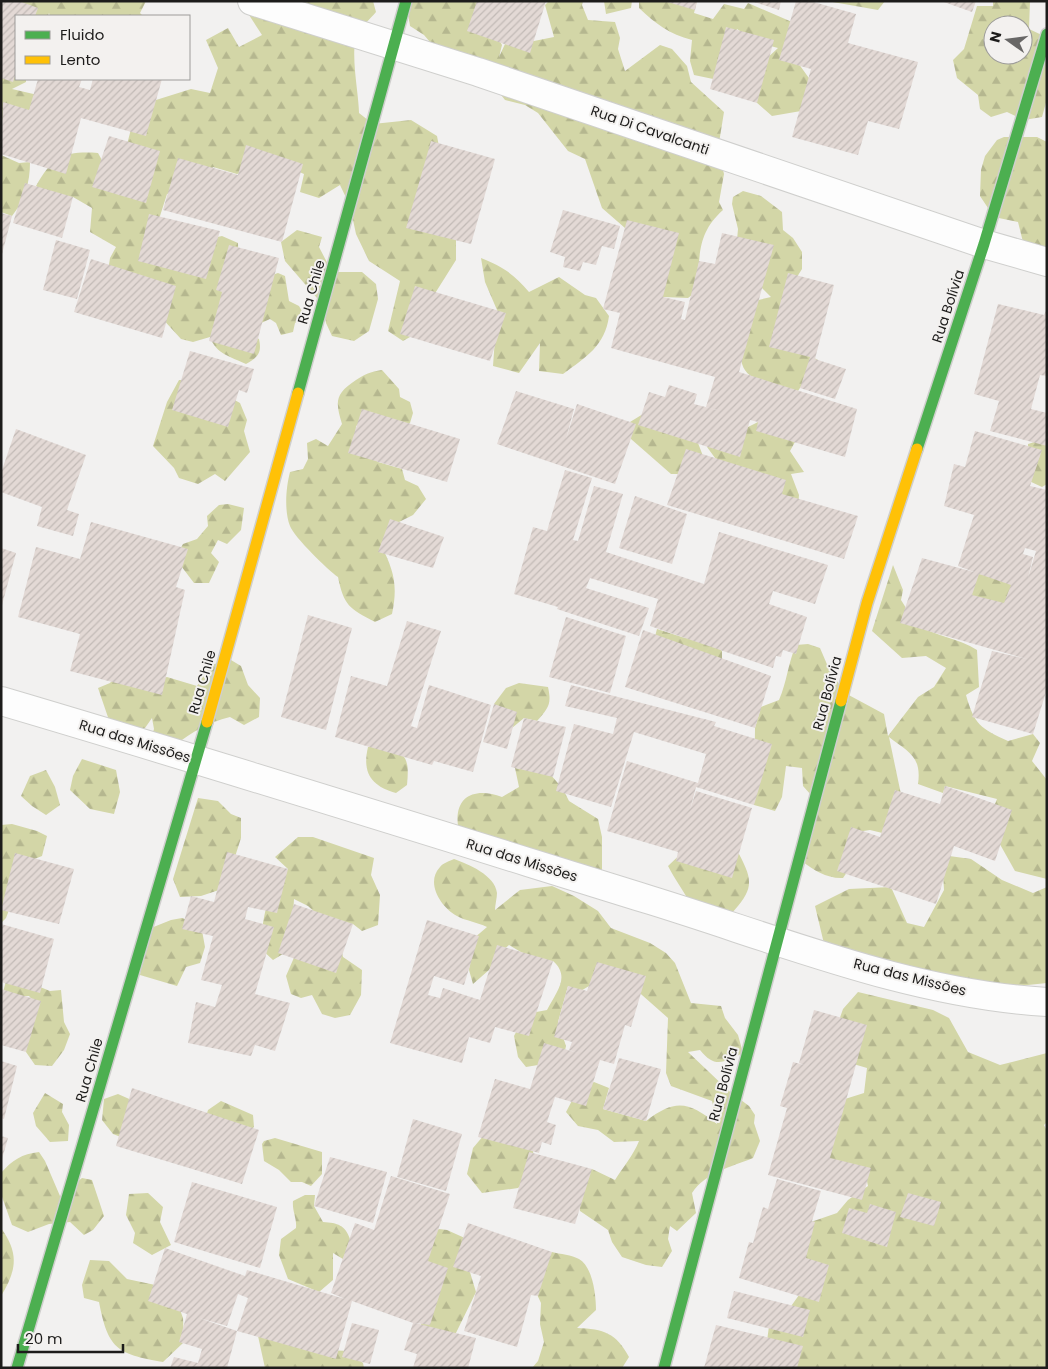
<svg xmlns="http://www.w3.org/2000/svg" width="1048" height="1369" font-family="Poppins,sans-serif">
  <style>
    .forest { fill: url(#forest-firs); fill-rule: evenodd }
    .building { fill: url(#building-hatch); fill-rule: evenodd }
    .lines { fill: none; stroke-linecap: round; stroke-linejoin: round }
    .street-casing { stroke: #cfcfcd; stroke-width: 30 }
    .fast-casing { stroke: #cfcfcd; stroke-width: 14 }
    .slow-casing { stroke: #cfcfcd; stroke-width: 14 }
    .street { stroke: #fdfdfd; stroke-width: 28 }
    .fast { stroke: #4caf50; stroke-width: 11 }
    .slow { stroke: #ffc107; stroke-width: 11 }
    .labels { text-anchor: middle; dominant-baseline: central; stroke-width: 4; stroke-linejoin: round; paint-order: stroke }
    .street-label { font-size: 14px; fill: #1d1c1b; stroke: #f3f1ef }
  </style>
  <defs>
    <pattern id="forest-firs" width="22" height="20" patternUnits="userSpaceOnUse" patternTransform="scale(1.25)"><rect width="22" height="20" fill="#d3d6a7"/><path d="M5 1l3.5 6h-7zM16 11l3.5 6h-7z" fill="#b5b78f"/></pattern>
    <pattern id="building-hatch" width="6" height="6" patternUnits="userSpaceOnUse" patternTransform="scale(1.25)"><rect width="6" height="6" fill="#e3d9d5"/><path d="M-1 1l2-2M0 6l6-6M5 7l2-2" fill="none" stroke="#c2bab6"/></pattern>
  </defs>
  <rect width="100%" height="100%" fill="#f2f1f0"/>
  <g class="forest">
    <polygon points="1,1 146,1 140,13 143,16 50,16 49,13 48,16 16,17 1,9"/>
    <path d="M240,1L293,12L306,1H373L376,12C370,19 362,26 358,33C349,50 359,93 359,113L373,124L411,120L437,136L456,236V260L434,295L417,333L403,341L388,331L400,281L369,261L356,234L350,206L340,185L319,198L300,192L304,174L276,162L237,174L213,167L201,186L167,194L160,216L145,236L209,239L222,236L238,243L240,329L259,339C262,353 258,357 246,364C231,357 216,354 210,337L193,342L181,339L160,316L108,271L110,258L116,247L90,232L92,208L73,197H51L36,186C53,156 65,151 98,153L109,173L120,172L132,125L156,100L191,89L210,93L218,68L206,40L228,28L239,47L262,35Z"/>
    <path d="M406,1H478L502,45L499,57L505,44L520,38L534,41L554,37L545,5L549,1H583L582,5L588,20L615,22L620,38L618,49L625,71L660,45L672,49L687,66L691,82L724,112L718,149L724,174L719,202L723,210C695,235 701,258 696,292L688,298L663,297L647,239L625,228L602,208L585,159L568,151L538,113L525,105L505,100L491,82L436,49L424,35L410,26Z"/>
    <polygon points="604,1 632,1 631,8 606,14"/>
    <path d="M639,1H697L694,13L713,19L724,4L744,9L748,3L792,22L796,60L811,81L801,111L772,116L748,95L764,61L778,48L756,42L737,29L730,55L718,80L694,75L690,61L692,40C669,34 656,24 639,8Z"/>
    <polygon points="827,1 885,1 878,10"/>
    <path d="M993,1H1030L1029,29L1046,37L1047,99L1042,117L1024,120L1007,112L991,117L980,109L978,95L957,78L953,60L964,49L977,6H993ZM993,25H1023V55H993Z"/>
    <polygon points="9,47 16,47 16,79 26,79 26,82 12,89 42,96 44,108 5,117 1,121 1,51"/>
    <polygon points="1004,137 1037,137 1047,142 1047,264 1026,254 1018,222 994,217 980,196 981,170 985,156 997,140"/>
    <path d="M1,155L19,163L30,162C30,183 25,199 12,216L1,212Z"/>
    <path d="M743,191L761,196L782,212L783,230L793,238L802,252V269L792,285L797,349L818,360L798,391C783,386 766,384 753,377C728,365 748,319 754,301L771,297L757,283L737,240L738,229L732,204L733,197Z"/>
    <polygon points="297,230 322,237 319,247 332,272 362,272 376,284 378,299 369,331 354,341 332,336 326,323 323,305 285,261 281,242"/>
    <path d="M481,258C502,266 515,275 529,292L559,277L585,295L596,298L609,316C605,346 586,357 563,374L539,371L540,343L519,373L493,366L497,310L485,282Z"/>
    <polygon points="278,273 285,276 289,301 299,306 305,317 295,323 293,332 281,335 276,323 270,319 259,324 272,275"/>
    <path d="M382,370L399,389L400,397L410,402L413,413L410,423L402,427L366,420L356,426L355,442L378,462L402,469L405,480L418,486L426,499L413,515L399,522L393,533L381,545C394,571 398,585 392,614L375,622C349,608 344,606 338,577C328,570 294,537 290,526C284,511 286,487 290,472L303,469L308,459L307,443L316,439L328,446L342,424C335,401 335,394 356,380C365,374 370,372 382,370Z"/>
    <polygon points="179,380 199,380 240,403 247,420 244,431 250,452 225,481 215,474 198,484 179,478 174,468 153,446 167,402"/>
    <polygon points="643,414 698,443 703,456 683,474 671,474 631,439 630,422"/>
    <polygon points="758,422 790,430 795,442 790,451 804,472 791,474 799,495 798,506 718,462 707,447 711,439 738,432"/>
    <polygon points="1047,438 1047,484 1042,487 1027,480 1028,444"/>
    <polygon points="228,504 244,508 241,530 227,544 218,540 211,553 219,562 209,583 194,583 175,558 183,544 197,539 208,526 207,516 219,505"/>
    <path d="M893,565L903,590L901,600C906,607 912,620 919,625C936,637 959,638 977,650L979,687L966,695C974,724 981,729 1008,741L1033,734L1040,743L1032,761L1047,780V879L1015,871L997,839L990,816L997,799L945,786L943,793L918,784C922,756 908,752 889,737L902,799L903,838L870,830L857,832L854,862L843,878C828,879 813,870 802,861L811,795L803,786L802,768L786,766L782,797L775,811L754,805L755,728L761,707L779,700C787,682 788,663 796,645L808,644L820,648L829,669L845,693L884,714L888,736L918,697L934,687L946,668L926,656L902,658L872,631Z"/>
    <polygon points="979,574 1011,578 1014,599 1004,607 974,616 971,582"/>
    <polygon points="657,629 685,638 708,639 722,651 722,658 711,681 653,644"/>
    <path d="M231,660L241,666L248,685L260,698L259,717L244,725L230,717C207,723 194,731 175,745L151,738L154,729L152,718L145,728L127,733L111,726L98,688L110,683L117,675L154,680L167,677L197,686L210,665Z"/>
    <path d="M519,683L548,687C552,705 548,708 537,721L524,718L512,728L494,704L506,688Z"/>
    <path d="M392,743C408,759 409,762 407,785L396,793C371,786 362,773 368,747Z"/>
    <polygon points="82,759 116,770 120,792 114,814 90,809 70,790 73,776"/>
    <path d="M515,768L550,774L563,789L569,801L598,819L602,837V873L458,826C454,795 476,787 502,797L519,787Z"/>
    <polygon points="46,770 55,787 60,805 46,815 32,806 21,796 30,776"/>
    <polygon points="198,798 218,801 231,814 241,818 241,838 225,888 201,896 180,897 173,879"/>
    <polygon points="12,824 37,831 47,836 42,856 27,862 6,918 1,923 1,825"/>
    <path d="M298,837H313L374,858L371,875L380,895L378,925L362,931L353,924L320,917L308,906L294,899L291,949L273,960L260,948C263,921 266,887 288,869L275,857Z"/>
    <path d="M690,845L719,857L739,854C754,882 753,890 731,914L691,905C684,891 675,880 668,866Z"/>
    <polygon points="942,855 971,859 1002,880 1033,893 1047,887 1047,983 989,989 826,952 815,906 849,889 891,887 907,923 924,927 944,890"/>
    <path d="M454,859C468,864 495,875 497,893C497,898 495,905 495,910L520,890L552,886L574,896L598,911L611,928L650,943L666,953L675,963L691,1003L721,1006L725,1018L738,1035L743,1053C724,1062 715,1069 700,1050L688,1052L729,1091L749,1106L755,1115L754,1123L760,1141L753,1158C731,1167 706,1172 692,1193L696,1213L677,1231L670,1226L668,1239L672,1251L662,1267L646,1265L622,1257L612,1242L608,1230L580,1211L577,1193L585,1171L592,1169L615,1180C623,1167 633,1156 639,1141L614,1142L598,1130L578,1126L566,1112L576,1093L594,1082L609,1088L603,1109L646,1121C676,1098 689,1102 717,1124L712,1101L671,1086L666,1073L668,1018L625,980L589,986L579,992L568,986L558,1022L566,1046L564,1055L538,1065L526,1067L518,1057L514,1036L523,1019L531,1013L547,1010C556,992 571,977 553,961H536L509,945L501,952L489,970L473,984L469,970L473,939L487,927C477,922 466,921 457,916C441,907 425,883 440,867C443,863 450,861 454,859Z"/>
    <polygon points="182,918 201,925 205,947 200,963 186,967 177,986 140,975 146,930 171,920"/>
    <polygon points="296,953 342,953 343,957 362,970 361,995 350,1015 335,1018 322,1014 312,995 301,998 291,994 286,976"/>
    <polygon points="8,974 50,991 61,990 64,1022 70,1034 64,1050 52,1066 35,1065 26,1052 26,1039 36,1004 29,996 14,997 3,992"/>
    <polygon points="858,992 933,1010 949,1018 968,1052 1000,1065 1047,1053 1047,1122 1044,1125 1047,1131 1047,1368 777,1368 767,1341 770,1319 789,1309 804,1288 808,1223 837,1213 848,1200 868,1186 865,1172 811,1174 826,1105 864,1093 867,1068 850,1063 835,1032 843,1009"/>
    <polygon points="45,1093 63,1104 62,1112 69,1125 68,1141 50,1142 36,1126 33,1113"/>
    <polygon points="118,1094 145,1106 126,1139 113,1134 102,1120 104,1099"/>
    <polygon points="221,1101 253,1115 254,1127 240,1137 205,1120 208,1110"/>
    <polygon points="484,1135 533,1149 534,1173 518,1188 482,1193 467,1174 473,1148"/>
    <polygon points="275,1138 322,1152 322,1174 311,1186 302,1182 291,1182 279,1170 264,1161 262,1144 264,1141"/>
    <path d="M39,1152L45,1161L60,1196L82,1178L92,1180L104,1216L93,1230L84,1235L70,1222L49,1224L28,1232L12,1225L1,1194V1173C12,1160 22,1154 39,1152Z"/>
    <polygon points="148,1193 163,1207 160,1222 171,1245 152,1255 133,1243 135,1233 126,1215 129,1194"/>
    <path d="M305,1195H315L314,1206L323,1222C338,1223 345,1225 350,1239L343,1259L333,1253V1280L319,1292L288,1279L279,1255L281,1239L296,1228C297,1218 292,1211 293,1201Z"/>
    <path d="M1,1228C19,1253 17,1270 1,1296Z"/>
    <polygon points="439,1229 447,1230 467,1239 469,1269 476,1292 454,1337 416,1340 427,1306 419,1268 429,1236"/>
    <path d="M552,1252C560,1254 572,1255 579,1259C593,1267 596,1296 596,1310L577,1328C604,1329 616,1333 629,1357L622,1368H532L538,1361L544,1342L540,1324L541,1303L532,1284L535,1259Z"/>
    <path d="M90,1260L109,1261L127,1279L160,1286L175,1296L183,1318L184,1342L163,1362C116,1354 108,1348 99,1302L84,1298L82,1285Z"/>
    <polygon points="258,1336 324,1350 350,1351 363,1363 364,1368 265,1368"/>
  </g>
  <g class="building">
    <polygon points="1,1 19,1 38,8 35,16 16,16 16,73 13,82 1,78"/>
    <polygon points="477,1 546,1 530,53 467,31"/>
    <polygon points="664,1 697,1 695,10"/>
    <polygon points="751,1 781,1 779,10"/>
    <polygon points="796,1 810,1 856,14 848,43 918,62 899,129 868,121 858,155 792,137 811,69 779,60"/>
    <polygon points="941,1 976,1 972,12"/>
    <polygon points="726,27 774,40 757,103 710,89"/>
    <polygon points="38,79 82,79 79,87 90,90 93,79 162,79 146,136 81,118 66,174 1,154 3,102 29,110"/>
    <polygon points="109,136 160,151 146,203 92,187"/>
    <polygon points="431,141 495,159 471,244 406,228"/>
    <polygon points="246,145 303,164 282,242 163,210 178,158 238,175"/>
    <polygon points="25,183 73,197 62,238 13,223"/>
    <polygon points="563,210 620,226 614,249 602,246 596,265 583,262 580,271 563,267 565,257 550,252"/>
    <polygon points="1,213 12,216 2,254 1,254"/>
    <polygon points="149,214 220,231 206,279 138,261"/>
    <polygon points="627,220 679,233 663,297 685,302 681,319 685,320 699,261 715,264 722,233 774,245 739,372 857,409 845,457 756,431 758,422 750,420 740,457 638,425 649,392 665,397 669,385 697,394 694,404 717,410 706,407 715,377 611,348 620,313 603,309"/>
    <polygon points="56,240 90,250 77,299 43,290"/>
    <polygon points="229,245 279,258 254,354 209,341 222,292 216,290"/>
    <polygon points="91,259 176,286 162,338 74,312"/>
    <polygon points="788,273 834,285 815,359 846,369 835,399 800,388 810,357 769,347"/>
    <polygon points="415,286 506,313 490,361 400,334"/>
    <polygon points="998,304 1044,315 1047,309 1047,376 1040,375 1031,409 1047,413 1047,446 990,431 999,401 974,394"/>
    <polygon points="190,351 254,369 247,393 239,390 228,427 172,410"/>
    <polygon points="516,391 574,409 566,439 577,404 636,424 615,484 497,444"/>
    <polygon points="362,409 460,439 447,482 348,453"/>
    <polygon points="16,429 86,455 67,510 79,514 73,536 37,526 42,507 1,492 1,473"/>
    <path d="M975,431L1042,450L1030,486L1047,490V689L1033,734L972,717L992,651L1027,659L900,623L922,558L974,572L958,566L974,515L994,521L944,506L954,464L965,467ZM1025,548L1036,551L1028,578L1033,557L1023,554ZM979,574L1011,585L1004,603L972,595Z"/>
    <polygon points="686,449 786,480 782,494 858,516 844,559 667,505"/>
    <polygon points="565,470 592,478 573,540 578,541 594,486 623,494 606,552 704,584 719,532 828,565 815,604 773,591 769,604 807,617 796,654 783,650 781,657 776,656 773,668 650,626 658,599 590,578 586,588 649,608 639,636 557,609 558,607 514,594 533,527 547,531"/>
    <polygon points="635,496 687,514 672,564 619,548"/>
    <polygon points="390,519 444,537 433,568 378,552"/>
    <polygon points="91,522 188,549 176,587 185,590 162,695 70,671 80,634 18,617 36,547 80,559"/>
    <polygon points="1,548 16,553 2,605 1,605"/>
    <polygon points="308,615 352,628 326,730 281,717"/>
    <polygon points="566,617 626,636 610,693 549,677"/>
    <polygon points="407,621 441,631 411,726 417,728 429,685 491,705 473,772 434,761 432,765 335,737 351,676 387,686"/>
    <polygon points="643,630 771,676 755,728 625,687"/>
    <polygon points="571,685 716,722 714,726 772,744 754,805 696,787 690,810 696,791 752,808 732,878 676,861 678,852 607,831 627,761 698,783 706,754 634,732 611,807 556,791 574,724 613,734 617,718 565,706"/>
    <polygon points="494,704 517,712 507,749 483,742"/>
    <polygon points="524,718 566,727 553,777 511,767"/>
    <polygon points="945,786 1012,810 995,861 954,846 936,904 837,871 851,827 880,837 895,790 940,804"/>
    <polygon points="227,852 288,869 277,913 248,907 245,919 274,927 255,994 290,1003 275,1051 255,1045 251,1056 188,1043 196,1002 215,1007 222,985 201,980 213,936 182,929 191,896 214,902"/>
    <polygon points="15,853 74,869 59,924 1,910"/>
    <polygon points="294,904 353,924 336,973 278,953"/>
    <polygon points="427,920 479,936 464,985 434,976 428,995 440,998 443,988 480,1000 497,945 553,961 529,1036 495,1027 490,1043 469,1037 462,1063 390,1043"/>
    <polygon points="1,924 54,939 40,993 1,982"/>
    <polygon points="597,962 646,976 631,1027 625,1025 614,1064 600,1060 586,1106 555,1097 547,1122 556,1125 551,1145 542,1142 539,1153 478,1137 495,1079 530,1089 544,1043 578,1053 569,1050 572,1042 554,1037 568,986 587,991"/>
    <polygon points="1,989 41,1001 26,1052 1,1045"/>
    <polygon points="814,1010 867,1025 830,1158 871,1168 862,1200 768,1175 787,1108 780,1106 793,1062 804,1065 799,1063"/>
    <polygon points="619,1058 661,1069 646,1121 603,1109"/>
    <polygon points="1,1061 17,1066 4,1119 1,1118"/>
    <polygon points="132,1088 259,1130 242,1184 116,1146"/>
    <polygon points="413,1119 462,1134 446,1191 397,1177"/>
    <polygon points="1,1136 8,1138 2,1159 1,1158"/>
    <polygon points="529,1152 592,1169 575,1224 513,1208"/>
    <polygon points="330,1157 387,1172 373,1223 314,1206"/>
    <path d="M391,1176L450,1194L428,1261L448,1268L430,1325L415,1323L476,1338L468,1368H413L417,1354L404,1350L413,1323L352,1301L336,1359L237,1331L227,1368H170L174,1357L198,1363L202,1349L179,1342L187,1314L148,1301L165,1248L245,1276L247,1270L345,1299L331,1293L355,1223L374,1230ZM238,1294L248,1298L237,1331L199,1318L227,1326Z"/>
    <polygon points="777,1179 821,1191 812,1221 815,1222 806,1258 829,1265 819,1302 739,1278 749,1242 753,1243 763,1207 768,1209"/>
    <polygon points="192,1182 277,1207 260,1268 174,1242"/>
    <polygon points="908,1193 941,1202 934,1226 900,1217"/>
    <polygon points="870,1204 896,1212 887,1247 842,1233 849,1208 867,1213"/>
    <polygon points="468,1223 552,1252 538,1296 531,1295 517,1347 464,1331 481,1276 453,1267"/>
    <polygon points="734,1291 810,1310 803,1337 727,1318"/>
    <polygon points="352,1323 379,1330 370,1364 342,1357"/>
    <polygon points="716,1325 803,1346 797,1368 704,1368"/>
  </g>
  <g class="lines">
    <g class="street-casing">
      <g id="street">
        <polyline points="252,1 478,72 984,244 1047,262"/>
        <path d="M1,701C218,765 434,833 650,900C780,940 910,994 1047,1002"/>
      </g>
    </g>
    <g class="fast-casing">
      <g id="fast">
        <polyline points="298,393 406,1"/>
        <polyline points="917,449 984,244 1047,34"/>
        <polyline points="17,1368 207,722"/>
        <polyline points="664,1368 841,701"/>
      </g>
    </g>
    <g class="slow-casing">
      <g id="slow">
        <polyline points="841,701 867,603 917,449"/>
        <polyline points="207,722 298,393"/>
      </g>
    </g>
    <use href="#street" class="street"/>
    <use href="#fast" class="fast"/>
    <use href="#slow" class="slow"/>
  </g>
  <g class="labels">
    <g class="street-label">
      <text transform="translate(650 130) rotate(19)">Rua Di Cavalcanti</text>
      <text transform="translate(311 292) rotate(-74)">Rua Chile</text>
      <text transform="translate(948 306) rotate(-72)">Rua Bolívia</text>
      <text transform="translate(202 682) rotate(-74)">Rua Chile</text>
      <text transform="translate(827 693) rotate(-75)">Rua Bolívia</text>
      <text transform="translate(135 741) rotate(17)">Rua das Missões</text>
      <text transform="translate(522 860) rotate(17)">Rua das Missões</text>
      <text transform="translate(910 977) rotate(14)">Rua das Missões</text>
      <text transform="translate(89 1070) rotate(-74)">Rua Chile</text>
      <text transform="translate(723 1084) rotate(-75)">Rua Bolívia</text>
    </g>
  </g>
  <rect width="1048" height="1369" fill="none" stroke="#1d1c1b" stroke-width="5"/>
  <rect x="15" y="15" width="175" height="65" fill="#f3f1ef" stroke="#9d9c9a"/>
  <rect x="25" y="31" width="25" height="8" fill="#4caf50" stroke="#9d9c9a"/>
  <text x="60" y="40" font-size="15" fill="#1d1c1b">Fluido</text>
  <rect x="25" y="56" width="25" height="8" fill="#ffc107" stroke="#9d9c9a"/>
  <text x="60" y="65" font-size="15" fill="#1d1c1b">Lento</text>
  <g transform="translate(1008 40) rotate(284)"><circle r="24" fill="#f3f1ef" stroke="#9d9c9a"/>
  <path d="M0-4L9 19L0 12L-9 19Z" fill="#686766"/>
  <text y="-8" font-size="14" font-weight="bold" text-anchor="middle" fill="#1d1c1b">N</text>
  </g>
  <path d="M18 1344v8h105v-8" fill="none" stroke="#1d1c1b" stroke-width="2.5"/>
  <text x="25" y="1344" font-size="15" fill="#1d1c1b" stroke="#f3f1ef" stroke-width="4" paint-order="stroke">20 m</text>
</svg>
